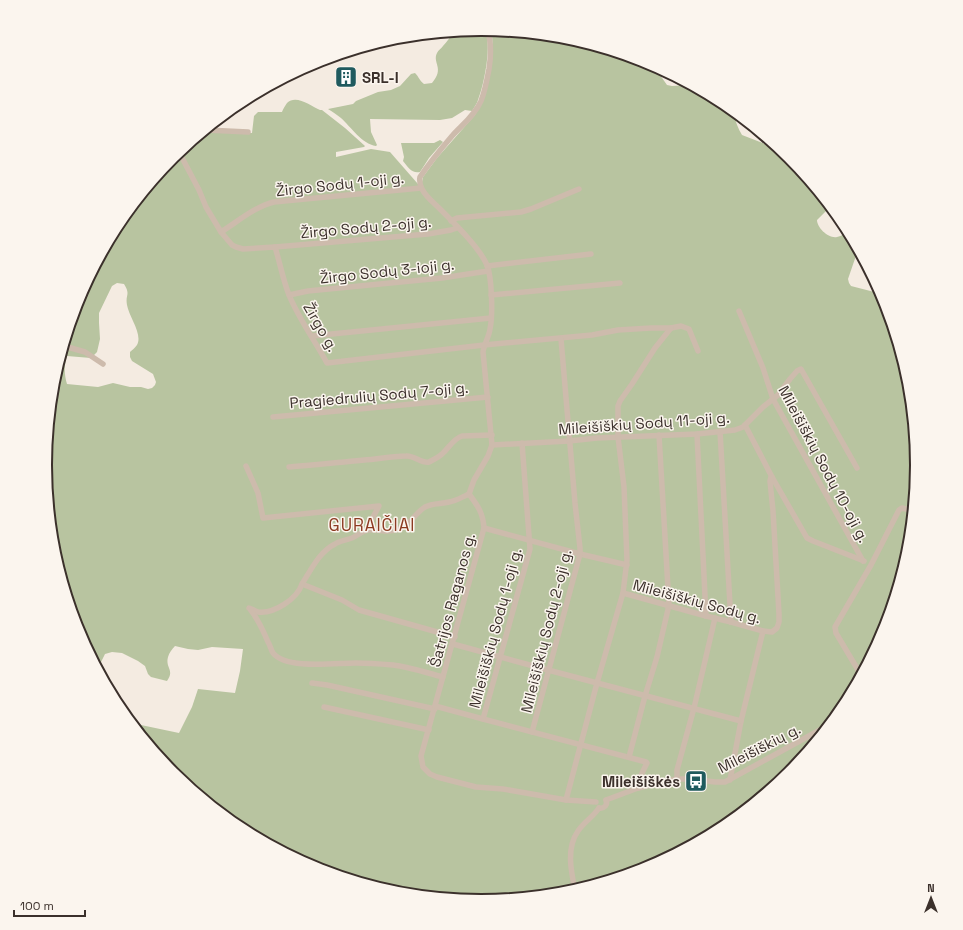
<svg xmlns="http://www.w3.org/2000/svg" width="963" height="930" font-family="'Space Grotesk',sans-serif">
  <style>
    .green { fill: #b8c4a0; fill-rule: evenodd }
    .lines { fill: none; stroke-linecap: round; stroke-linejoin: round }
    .minor { stroke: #cdbbac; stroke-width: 5.5 }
    .labels { text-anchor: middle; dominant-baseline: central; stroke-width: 3; stroke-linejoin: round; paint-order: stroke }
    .poi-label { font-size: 15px; font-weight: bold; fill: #3b302b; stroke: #fbf5ee; text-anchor: start }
    .street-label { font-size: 15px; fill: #3b302b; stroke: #fbf5ee }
    .quarter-label { font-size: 17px; letter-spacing: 1px; fill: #8c3b22; stroke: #fbf5ee }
    .rim { fill: none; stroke: #3b302b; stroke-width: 2 }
  </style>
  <rect width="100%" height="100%" fill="#f4ebe1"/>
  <g class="green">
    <path d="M482,29H484C493,42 484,85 478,100C477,104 474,107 472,111L465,110L452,118L440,120L370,119L371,132L377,145L376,146C362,144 351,127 341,118C337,115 333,112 328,109L353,104L356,101L378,92L391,90L400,86L411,74L415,73C419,77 419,80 424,84L432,83C445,68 432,63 437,53C438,50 442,48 443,46C447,42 450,37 453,33L454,32Z"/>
    <path d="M491,30L567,37L649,62L658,67L660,75L667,85L672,86L691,85L724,103L735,112C734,120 738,128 742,135L783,151L790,157L830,206L829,208L817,220C817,228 829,239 837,237C842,236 845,233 849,233L858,250L848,279L849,283L851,286L882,294L884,298L909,380L917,465L909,550L884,632L844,707L790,773L724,828L648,868L566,893L481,901L396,893L314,868L239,827L173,773L130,721L141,725L179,733L192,707L198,689L235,693L240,671L243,649L212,647L198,650L188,649L175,646C172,649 169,653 168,657C165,668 175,670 167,681L151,677L148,674L145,666L138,661L122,653L112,652L105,654L98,668L79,632L54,550L46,465L54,380L55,376L56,375L61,356L79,298L119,223L173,157L216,122L215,132L252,133L254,116L258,112H282C283,109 285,106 287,103C296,94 311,106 320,110H322L345,128L365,146L364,147L336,152V157L371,149L390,152L418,184L422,182L423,177L437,158L475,115L493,54L492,35ZM117,283L124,284C131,295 125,294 127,305C129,317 143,334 137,345C135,348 132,350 130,352V357L132,361L153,374L156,382L155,385L152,388L148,389L141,387H130L113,383L98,387L67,384C64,374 64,365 67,356L91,358L97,352L100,339L99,323V313L112,286Z"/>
    <path d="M440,140L443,142L429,158L420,172C412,174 408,167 403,161L404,157L401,143H434Z"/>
  </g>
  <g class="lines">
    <g class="minor">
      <path d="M487,30C492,42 491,56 489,69C487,80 485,91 481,101C475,115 462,125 452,136C440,150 430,162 420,177C419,182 420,185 422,189C426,197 434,203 440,209C455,224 479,247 487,265C492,278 493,315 490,329C489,337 484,344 483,352L492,445L488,456L474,480L469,494C478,506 483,513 484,528L421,756L423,767L430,774L437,777L476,787L503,789L566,800L596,802"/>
      <polyline points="206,130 248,132"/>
      <path d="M179,152L199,190L206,207L221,232L232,245L236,247L243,249L275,247C280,263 283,280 289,295C299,319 315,341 327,363L484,345L592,335L618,330L651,328H671L681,326L689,329L698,351"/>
      <polyline points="451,221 457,218 521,212 531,209 579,189"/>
      <path d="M221,232C237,222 256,206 274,202L421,188"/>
      <polyline points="275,247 428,234 451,230 457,228"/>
      <polyline points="487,266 591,254"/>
      <polyline points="289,295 308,291 442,278 488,271"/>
      <polyline points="491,295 620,283"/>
      <polyline points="739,311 763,368 773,399 863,561"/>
      <polyline points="312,336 491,318"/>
      <polyline points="64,346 85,352 103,364"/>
      <polyline points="273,417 488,397"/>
      <polyline points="745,425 772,477 807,538 813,541 864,561"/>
      <polyline points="720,431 731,622"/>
      <polyline points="697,434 706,616"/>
      <path d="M522,443L530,549L483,719L646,762L647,763C643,771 638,779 638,788"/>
      <polyline points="492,445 569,441 597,438 697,434 735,430 743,427 763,407 778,395 790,379 797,371 801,369 857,468"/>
      <polyline points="246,466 258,493 263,518 379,506 366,530"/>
      <path d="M289,467C318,464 347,462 375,459C385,458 396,456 406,456C414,455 422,464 429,462C433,460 439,457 442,454C449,448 453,439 462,436L492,435"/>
      <polyline points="484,528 580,554 627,565"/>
      <polyline points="302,584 342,600 359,610 455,637"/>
      <polyline points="623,593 627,560 624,487 618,437 618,406 620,401 632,384 655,348 671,328"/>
      <path d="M249,608C252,609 255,611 258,612C274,614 297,599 302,584C311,570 319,552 335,544C340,541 346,540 352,538C357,536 363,530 369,530C378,529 387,533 396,530C409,527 414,514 425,507C432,503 441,504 449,502C456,501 462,497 469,494"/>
      <path d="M250,609C258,619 263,630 268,642C270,645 271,650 273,653C287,670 335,663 356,663C368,663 381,664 393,665C410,667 427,673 443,677"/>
      <polyline points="453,644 548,670 741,721 730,780"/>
      <polyline points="860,672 865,666 879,643"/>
      <polyline points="861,675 836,633 835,627 871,565 899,510 902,508 906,509 913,512"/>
      <polyline points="312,683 327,685 435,709"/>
      <polyline points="435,706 483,719"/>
      <polyline points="324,707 429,730"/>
      <polyline points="741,721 763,631"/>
      <polyline points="532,732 580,554 580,548 575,503 561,339"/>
      <polyline points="629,757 645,696 657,657 669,605 659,435"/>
      <polyline points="677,779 677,770 694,708 715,618"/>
      <polyline points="566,800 597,683 623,593 706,616 731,622 763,631 772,632 777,628 779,622 779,614 773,511 770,481 771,477 772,477"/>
      <polyline points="606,800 638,788 677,779 693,779 715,782 725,782 829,725"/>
      <path d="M599,808C604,809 608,805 606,800"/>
      <path d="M575,890C571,871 566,848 578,831C584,822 593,817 599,808"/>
    </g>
  </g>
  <defs>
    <g id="building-square" transform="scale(1.15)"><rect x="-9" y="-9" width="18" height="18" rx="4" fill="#1f5a5e" stroke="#fbf5ee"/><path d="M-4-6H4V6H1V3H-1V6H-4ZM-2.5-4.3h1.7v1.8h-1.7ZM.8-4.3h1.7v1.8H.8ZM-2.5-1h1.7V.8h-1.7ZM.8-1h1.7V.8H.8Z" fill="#fff"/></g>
    <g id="bus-square" transform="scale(1.15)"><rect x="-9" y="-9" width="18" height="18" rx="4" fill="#1f5a5e" stroke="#fbf5ee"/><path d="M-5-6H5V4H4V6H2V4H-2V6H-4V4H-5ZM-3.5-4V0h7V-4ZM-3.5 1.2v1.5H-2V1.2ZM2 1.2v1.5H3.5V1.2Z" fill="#fff"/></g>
  </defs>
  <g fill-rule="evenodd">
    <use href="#building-square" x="346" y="77"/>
    <use href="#bus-square" x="696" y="781"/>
  </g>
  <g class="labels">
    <g class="poi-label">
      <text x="362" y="77">SRL-I</text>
      <text x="680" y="781" text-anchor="end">Mileišiškės</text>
    </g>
    <g class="street-label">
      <text transform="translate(340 184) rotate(-6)">Žirgo Sodų 1-oji g.</text>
      <text transform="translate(366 227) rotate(-5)">Žirgo Sodų 2-oji g.</text>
      <text transform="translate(387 271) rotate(-6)">Žirgo Sodų 3-ioji g.</text>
      <text transform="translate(321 327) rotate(60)">Žirgo g.</text>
      <text transform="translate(379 395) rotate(-5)">Pragiedrulių Sodų 7-oji g.</text>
      <text transform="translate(644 423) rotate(-4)">Mileišiškių Sodų 11-oji g.</text>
      <text transform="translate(824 464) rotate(62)">Mileišiškių Sodų 10-oji g.</text>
      <text transform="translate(452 600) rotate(-75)">Šatrijos Raganos g.</text>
      <text transform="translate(697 601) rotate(15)">Mileišiškių Sodų g.</text>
      <text transform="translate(495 628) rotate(-75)">Mileišiškių Sodų 1-oji g.</text>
      <text transform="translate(546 631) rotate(-76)">Mileišiškių Sodų 2-oji g.</text>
      <text transform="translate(759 748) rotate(-27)">Mileišiškių g.</text>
    </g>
    <g class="quarter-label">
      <text x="372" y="525">GURAIČIAI</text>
    </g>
  </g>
  <path d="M0 0H963V930H0ZM52 465a429 429 0 1 1 858 0a429 429 0 1 1-858 0Z" fill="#fbf5ee" fill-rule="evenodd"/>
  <path class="rim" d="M52 465a429 429 0 1 1 858 0a429 429 0 1 1-858 0Z"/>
  <g transform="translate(931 898)" stroke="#fbf5ee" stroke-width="3" paint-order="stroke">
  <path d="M0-3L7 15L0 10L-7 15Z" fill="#3b302b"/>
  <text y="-6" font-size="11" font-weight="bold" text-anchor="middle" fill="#3b302b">N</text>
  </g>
  <path d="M14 910v6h71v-6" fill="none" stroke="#3b302b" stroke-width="2"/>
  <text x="20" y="910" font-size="12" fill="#3b302b" stroke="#fbf5ee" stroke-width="3" paint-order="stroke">100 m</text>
</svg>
